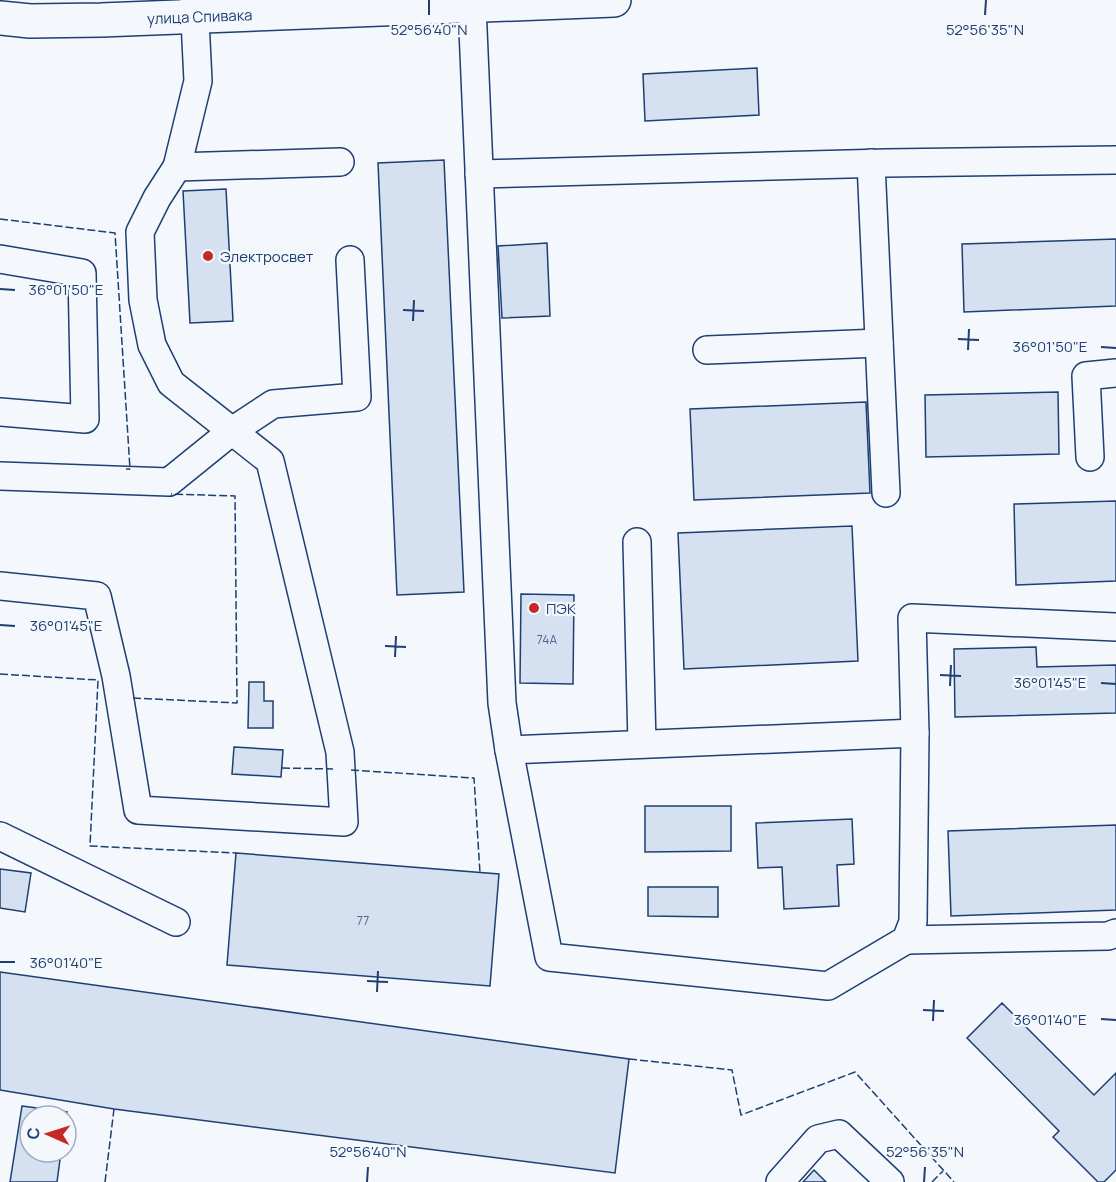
<svg xmlns="http://www.w3.org/2000/svg" width="1116" height="1182" font-family="Manrope,sans-serif">
  <style>
    .building { fill: #d5e0f0; stroke: #1d3f73; stroke-width: 1.5 }
    .lines { fill: none; stroke-linecap: round; stroke-linejoin: round }
    .minor-casing { stroke: #1d3f73; stroke-width: 30 }
    .major-casing { stroke: #1d3f73; stroke-width: 36 }
    .minor { stroke: #f4f7fb; stroke-width: 27 }
    .major { stroke: #f4f7fb; stroke-width: 33 }
    .fence { stroke: #1d3f73; stroke-width: 1.5; stroke-dasharray: 8 3; stroke-linecap: butt }
    .ticks { fill: none; stroke: #1d3f73; stroke-width: 2 }
    .poi-dot { fill: #c62828; stroke: #f4f7fb; stroke-width: 2 }
    .labels { text-anchor: middle; dominant-baseline: central; stroke-width: 4.5; stroke-linejoin: round; paint-order: stroke }
    .number-label { font-size: 12px; fill: #4b6792 }
    .street-label { font-size: 15px; fill: #1d3f73; stroke: #f4f7fb }
    .poi-label { font-size: 15px; fill: #1d3f73; stroke: #f4f7fb; text-anchor: start }
    .ticks-label { font-size: 15px; text-anchor: middle; fill: #1d3f73; stroke: #f4f7fb; stroke-width: 4.5; stroke-linejoin: round; paint-order: stroke }
  </style>
  <rect width="100%" height="100%" fill="#f4f7fb"/>
  <g class="building">
    <polygon points="757,68 759,115 645,121 643,74"/>
    <polygon points="444,160 464,592 397,595 378,163"/>
    <polygon points="226,189 233,321 190,323 183,191"/>
    <polygon points="1116,239 1116,306 964,312 962,244"/>
    <polygon points="547,243 550,316 502,318 498,246"/>
    <polygon points="1058,392 1059,454 926,457 925,395"/>
    <polygon points="866,402 870,493 694,500 690,409"/>
    <polygon points="1116,501 1116,581 1016,585 1014,504"/>
    <polygon points="852,526 858,661 684,669 678,533"/>
    <polygon points="521,594 574,595 573,684 520,683"/>
    <polygon points="1036,647 1037,667 1116,665 1116,713 955,717 954,649"/>
    <polygon points="249,682 264,682 264,701 273,701 273,728 248,728"/>
    <polygon points="234,747 283,750 281,777 232,774"/>
    <polygon points="645,806 731,806 731,851 645,852"/>
    <polygon points="852,819 854,864 837,865 839,906 784,909 782,867 758,868 756,823"/>
    <polygon points="1116,825 1116,910 951,916 948,831"/>
    <polygon points="236,853 499,874 490,986 227,965"/>
    <polygon points="0,869 31,873 25,912 0,908"/>
    <polygon points="648,887 718,887 718,917 648,916"/>
    <polygon points="0,972 629,1059 615,1173 114,1109 0,1090"/>
    <polygon points="1002,1003 1094,1095 1116,1073 1116,1170 1104,1182 1098,1182 1053,1137 1059,1131 967,1038"/>
    <polygon points="22,1106 67,1112 66,1119 66,1116 30,1116 30,1152 61,1152 57,1182 10,1182"/>
    <polygon points="814,1170 826,1182 803,1182"/>
  </g>
  <g class="lines">
    <g class="minor-casing">
      <g id="minor">
        <polyline points="194,0 198,81 177,167 340,162"/>
        <polyline points="472,6 502,703 509,750 915,733"/>
        <polyline points="871,163 886,493"/>
        <polyline points="479,174 886,163 1116,160"/>
        <polyline points="0,259 82,273 85,419 0,412"/>
        <polyline points="707,350 879,343"/>
        <polyline points="1090,457 1086,376 1116,373"/>
        <polyline points="0,476 169,482 232,431 273,404 357,397 350,260"/>
        <polyline points="637,542 642,744"/>
        <polyline points="0,586 97,596 116,676 138,810 344,822 340,752 270,461 171,383 152,345 143,300 140,232 157,198 177,167"/>
        <polyline points="509,750 549,957 828,986 906,940 913,922 915,733 912,618 1116,627"/>
        <polyline points="0,836 176,922"/>
        <polyline points="906,940 1108,936 1116,933"/>
        <polyline points="780,1182 818,1139 839,1134 890,1182"/>
      </g>
    </g>
    <g class="major-casing">
      <g id="major">
        <path id="s1" d="M0,18L30,21L101,20L614,0"/>
      </g>
    </g>
    <use href="#minor" class="minor"/>
    <use href="#major" class="major"/>
    <g class="fence">
      <polyline points="0,219 115,233 130,469 126,469"/>
      <polyline points="0,674 98,680 90,846 236,853"/>
      <polyline points="133,698 237,703 235,496 171,494"/>
      <polyline points="282,768 333,769"/>
      <polyline points="351,770 474,778 480,873"/>
      <polyline points="629,1059 732,1070 741,1115 855,1072 954,1182"/>
      <polyline points="105,1182 114,1109"/>
      <polyline points="932,1182 943,1171"/>
    </g>
  </g>
  <path class="ticks" d="M429,15V0M985,15L986,0M0,289L15,290M403,310L424,311M413,321L414,300M958,339L979,340M1101,347L1116,348M968,350L969,329M0,625L15,626M385,646L406,647M395,657L396,636M940,675L961,676M1101,683L1116,684M950,686L951,665M0,962H15M367,981L388,982M377,992L378,971M923,1010L944,1011M1101,1019L1116,1020M933,1021L934,1000M367,1182L368,1167M924,1182L925,1167"/>
  <g class="poi-dot">
    <circle cx="208" cy="256" r="6"/>
    <circle cx="534" cy="608" r="6"/>
  </g>
  <g class="labels">
    <g class="number-label">
      <text x="547" y="639">74А</text>
      <text x="363" y="920">77</text>
    </g>
    <g class="street-label">
      <text stroke="none"><textPath href="#s1" startOffset="200">улица Спивака</textPath></text>
    </g>
    <g class="poi-label">
      <text x="220" y="256">Электросвет</text>
      <text x="546" y="608">ПЭК</text>
    </g>
  </g>
  <g class="ticks-label">
    <text x="429" y="35">52°56'40"N</text>
    <text x="985" y="35">52°56'35"N</text>
    <text x="66" y="295">36°01'50"E</text>
    <text x="1050" y="352">36°01'50"E</text>
    <text x="66" y="631">36°01'45"E</text>
    <text x="1050" y="688">36°01'45"E</text>
    <text x="66" y="968">36°01'40"E</text>
    <text x="1050" y="1025">36°01'40"E</text>
    <text x="368" y="1157">52°56'40"N</text>
    <text x="925" y="1157">52°56'35"N</text>
  </g>
  <g transform="translate(48 1134) rotate(273)"><circle r="28" fill="#f4f7fb" stroke="#9eadc5" stroke-width="1.5"/>
  <path d="M0-4.5L10 22L0 15L-10 22Z" fill="#c62828"/>
  <text y="-9" font-size="16" font-weight="bold" text-anchor="middle" fill="#1d3f73">С</text>
  </g>
</svg>
